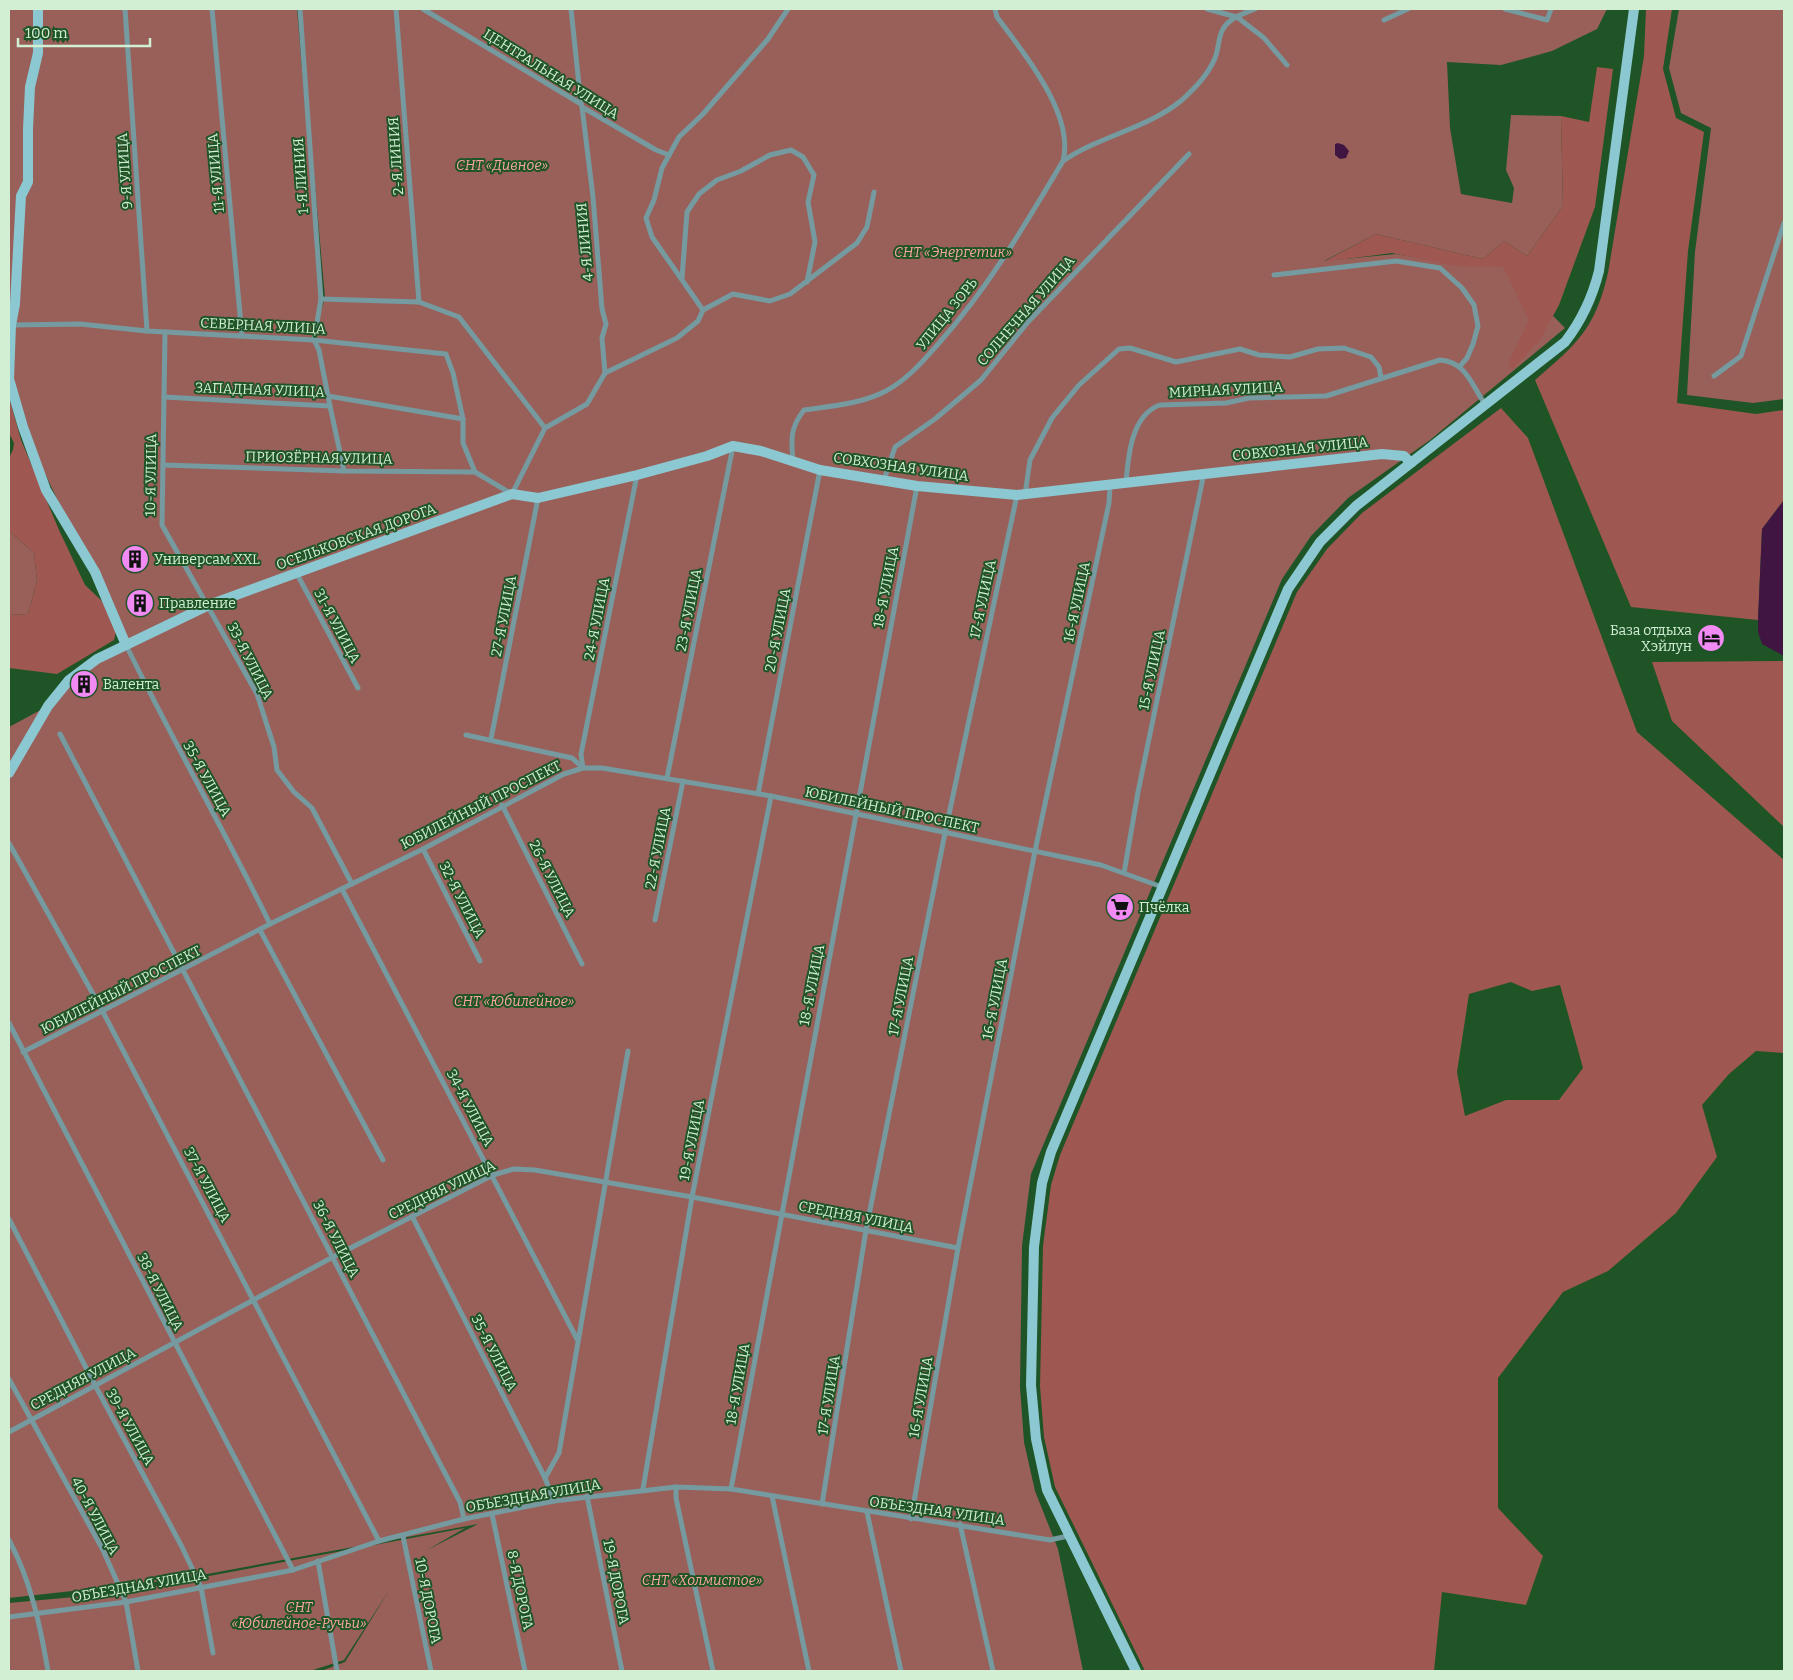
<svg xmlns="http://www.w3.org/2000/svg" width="1793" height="1680" font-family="Bitter,serif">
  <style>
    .green { fill: #99605a }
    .forest { fill: #9e5851; fill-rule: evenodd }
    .water { fill: #411542 }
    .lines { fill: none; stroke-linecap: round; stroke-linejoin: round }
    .street { stroke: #759a9f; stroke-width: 5 }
    .secondary { stroke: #8bc8d1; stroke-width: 10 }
    .labels { text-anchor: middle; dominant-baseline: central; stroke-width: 4; stroke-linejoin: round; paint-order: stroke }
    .street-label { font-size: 14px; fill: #d2efd3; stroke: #1e5426 }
    .park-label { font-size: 14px; font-style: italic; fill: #f9a69d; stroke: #1e5426 }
    .poi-label { font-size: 14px; fill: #d2efd3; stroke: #1e5426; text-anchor: start }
  </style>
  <rect width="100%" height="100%" fill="#1e5426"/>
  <g class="green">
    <polygon points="9,9 297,9 321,299 316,330 325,297 299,9 1607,9 1597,29 1552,51 1501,65 1447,62 1450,128 1461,194 1512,203 1514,188 1506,170 1511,115 1561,116 1563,206 1527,256 1504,241 1483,259 1376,234 1324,261 1396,254 1448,263 1502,264 1565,328 1430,440 1348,498 1311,536 1282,579 1031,1174 1022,1246 1020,1387 1024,1442 1035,1491 1058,1549 1083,1671 321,1671 345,1662 390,1589 344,1660 310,1671 9,1671 9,1603 118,1593 465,1528 427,1550 478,1524 180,1579 9,1598 9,727 48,706 69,680 126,645 23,427 9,378"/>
    <polygon points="1679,9 1784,9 1784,399 1753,403 1687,395 1695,252 1711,128 1681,113 1669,68"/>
    <polygon points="9,531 34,553 37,581 28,614 9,615"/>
  </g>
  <g class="forest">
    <path d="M1646,9H1672L1663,69L1676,118L1704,132L1688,251L1677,403L1756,414L1784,410V500L1762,529L1758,620L1631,607L1535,380C1577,344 1595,329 1608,273L1644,56Z"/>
    <polygon points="1597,67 1613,69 1595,207 1559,305 1540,340 1511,371 1509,361 1529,320 1503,267 1455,266 1392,253 1323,262 1376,234 1483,259 1504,241 1527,256 1563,206 1561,116 1589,122"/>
    <polygon points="9,397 21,440 59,530 85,585 103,602 116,631 114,640 57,674 9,668 9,615 28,614 37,581 34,553 9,531 9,458 13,450 14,443 9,433"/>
    <path d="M1501,408L1528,438L1637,732L1784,860V1053L1756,1051L1729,1074L1702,1105L1717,1157L1676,1213L1608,1271L1563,1292L1498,1378V1508L1543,1556L1526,1605L1442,1592L1434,1671H1145L1055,1487L1044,1437L1040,1386L1043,1246L1051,1185L1060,1155L1297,592L1327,549L1362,513ZM1511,982L1532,991L1560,985L1583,1068L1559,1100H1506L1465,1116L1457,1072L1469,994Z"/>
    <polygon points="1784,661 1784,827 1672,721 1652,662"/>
  </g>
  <g class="water">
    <polygon points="1338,143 1344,145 1349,151 1346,158 1340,159 1335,155 1335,144"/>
    <polygon points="1784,500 1784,656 1762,644 1758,632 1758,620 1762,529"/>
  </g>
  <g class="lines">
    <g class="street">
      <polyline points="125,9 147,331"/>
      <polyline points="212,9 242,336"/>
      <polyline points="300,9 321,299 314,340 319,350 328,396"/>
      <polyline points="396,9 419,302"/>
      <polyline points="423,9 581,104 582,107 656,150 669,155"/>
      <polyline points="571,9 581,104"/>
      <path d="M995,9L997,17C1023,52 1075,114 1063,161"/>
      <polyline points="1207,9 1237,17 1264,38 1287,65"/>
      <polyline points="1505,9 1547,20 1551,9"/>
      <polyline points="1384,20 1408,9"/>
      <polyline points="582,107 593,197 602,309 606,324 602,338 605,373"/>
      <polyline points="1274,275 1396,261 1440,268 1462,288 1474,305 1478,326 1473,344 1467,358 1460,366"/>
      <polyline points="682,278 687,212 699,194 717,180 741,171 770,155 791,150 803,157 814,175 808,202 815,242 807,282"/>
      <polyline points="321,299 419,302 459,317 545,428"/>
      <polyline points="703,310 733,294 770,301 790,294 857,243 867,227 874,192"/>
      <polyline points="11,325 80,324 147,331 314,340 446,354 453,373 463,419 463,443 475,472 512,494 545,428 587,404 605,373 677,338 698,321 703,310 652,237 646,218 654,200 662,168 679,137 703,114 768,39 788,9"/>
      <polyline points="165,332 162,525 257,694 274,747 277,770 294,792 312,808 352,884"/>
      <polyline points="1714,376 1741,356 1784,223"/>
      <polyline points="164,397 330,406 328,396 463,419"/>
      <polyline points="330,406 344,471"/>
      <path d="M793,461C791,439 790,428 804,410C832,406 861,404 886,391C908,379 922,362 939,343C988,288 1025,225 1063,161C1099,136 1147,129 1182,100C1195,88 1208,75 1215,58C1219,49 1218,37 1223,29C1229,18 1245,13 1255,9"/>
      <polyline points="163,465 344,471 475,472"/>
      <polyline points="884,480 895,447 935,419 981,380 1028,322 1189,154"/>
      <path d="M1126,483C1128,457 1131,415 1160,405L1226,403L1249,398L1326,396L1440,360C1466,362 1471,384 1485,404"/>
      <polyline points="1025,495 1030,460 1052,418 1079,385 1119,349 1130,348 1176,362 1240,349 1259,355 1290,357 1318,349 1344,348 1371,357 1379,367 1381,378"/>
      <polyline points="297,574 358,688"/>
      <path d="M126,645C172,739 224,830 270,924"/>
      <polyline points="60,734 460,1502 464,1519"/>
      <polyline points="466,735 572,758 582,767"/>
      <polyline points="491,739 538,498"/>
      <polyline points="583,768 581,754 637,475"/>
      <polyline points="667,778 733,446"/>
      <polyline points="758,794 820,470"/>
      <polyline points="502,805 582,964"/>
      <polyline points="9,843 103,1012 379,1541"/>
      <polyline points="423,849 480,961"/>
      <polyline points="1124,873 1138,792 1204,473"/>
      <polyline points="342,889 577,1339"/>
      <polyline points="655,920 683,781"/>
      <polyline points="260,930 383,1160"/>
      <polyline points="9,1023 293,1570"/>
      <polyline points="23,1052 270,924 423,849 564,774 583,768 602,768 771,796 1101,865 1162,887"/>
      <polyline points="412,1216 545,1478 554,1501"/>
      <polyline points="9,1219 96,1387 181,1545 201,1587 213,1653"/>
      <polyline points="9,1379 103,1550 126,1602 138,1671"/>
      <polyline points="9,1432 333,1257 493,1175 514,1169 535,1170 692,1197 958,1248"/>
      <polyline points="545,1478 559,1453 628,1051"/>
      <polyline points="676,1487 676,1498 713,1671"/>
      <polyline points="643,1489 692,1197 771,796"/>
      <polyline points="731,1489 917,486"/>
      <polyline points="587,1496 622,1671"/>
      <polyline points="772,1496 809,1671"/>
      <polyline points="822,1504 866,1230 945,833 1017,495"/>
      <polyline points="867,1512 901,1671"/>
      <polyline points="492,1514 525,1671"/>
      <polyline points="911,1519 958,1248 1035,851 1109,503 1110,485"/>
      <polyline points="960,1524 993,1671"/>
      <polyline points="403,1536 431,1671"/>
      <path d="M9,1540C31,1581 40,1625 48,1671"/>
      <polyline points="318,1561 337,1671"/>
      <polyline points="9,1617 126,1602 293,1570 379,1541 464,1519 554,1501 676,1487 731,1489 1050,1540 1068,1536"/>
    </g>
    <g class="secondary">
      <polyline points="38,9 38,53 30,87 28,129 28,182 21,196 15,304 11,325 9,379 23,427 46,490 95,572 126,645"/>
      <polyline points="9,773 48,706 69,680 97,659 209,605 512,494 538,498 637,475 707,456 733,446 761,451 820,470 917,486 1017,495 1382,454 1404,456 1411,463"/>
      <path d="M1136,1671L1047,1490L1036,1439L1031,1385L1034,1247L1042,1183L1051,1152L1288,589L1320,542L1356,506L1565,342C1582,320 1592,299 1599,271L1634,9"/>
    </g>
  </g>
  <defs>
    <g id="building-disc" transform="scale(1.4375)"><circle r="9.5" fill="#f18af3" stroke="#1e5426"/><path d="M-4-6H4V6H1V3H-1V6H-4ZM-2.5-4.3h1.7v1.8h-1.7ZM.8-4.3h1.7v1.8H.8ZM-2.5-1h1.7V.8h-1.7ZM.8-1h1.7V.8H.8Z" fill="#111"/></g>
    <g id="hotel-disc" transform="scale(1.4375)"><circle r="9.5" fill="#f18af3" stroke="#1e5426"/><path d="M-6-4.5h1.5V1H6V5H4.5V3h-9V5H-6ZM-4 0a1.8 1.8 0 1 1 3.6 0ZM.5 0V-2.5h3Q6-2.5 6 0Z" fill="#111"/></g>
    <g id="supermarket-disc" transform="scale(1.4375)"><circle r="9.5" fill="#f18af3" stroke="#1e5426"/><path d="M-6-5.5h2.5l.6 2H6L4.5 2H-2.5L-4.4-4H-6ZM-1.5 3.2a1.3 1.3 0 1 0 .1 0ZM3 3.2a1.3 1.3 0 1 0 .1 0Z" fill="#111"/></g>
  </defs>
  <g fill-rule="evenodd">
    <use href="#building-disc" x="135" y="559"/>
    <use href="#building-disc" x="140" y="603"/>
    <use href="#hotel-disc" x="1711" y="638"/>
    <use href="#building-disc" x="84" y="684"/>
    <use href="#supermarket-disc" x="1120" y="907"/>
  </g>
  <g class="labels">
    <g class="street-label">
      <text transform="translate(551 74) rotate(32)">ЦЕНТРАЛЬНАЯ УЛИЦА</text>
      <text transform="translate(396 156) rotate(-94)">2-Я ЛИНИЯ</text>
      <text transform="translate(125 171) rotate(-94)">9-Я УЛИЦА</text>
      <text transform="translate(216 173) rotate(-95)">11-Я УЛИЦА</text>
      <text transform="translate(301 176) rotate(-94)">1-Я ЛИНИЯ</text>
      <text transform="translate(585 242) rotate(-95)">4-Я ЛИНИЯ</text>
      <text transform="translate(1026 311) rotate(-49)">СОЛНЕЧНАЯ УЛИЦА</text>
      <text transform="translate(947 314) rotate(-51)">УЛИЦА ЗОРЬ</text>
      <text transform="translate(263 326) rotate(3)">СЕВЕРНАЯ УЛИЦА</text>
      <text transform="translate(260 390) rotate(2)">ЗАПАДНАЯ УЛИЦА</text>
      <text transform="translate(1226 390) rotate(-3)">МИРНАЯ УЛИЦА</text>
      <text transform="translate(1300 449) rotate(-6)">СОВХОЗНАЯ УЛИЦА</text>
      <text transform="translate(319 458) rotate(1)">ПРИОЗЁРНАЯ УЛИЦА</text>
      <text transform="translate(901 467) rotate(8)">СОВХОЗНАЯ УЛИЦА</text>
      <text transform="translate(151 475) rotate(-89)">10-Я УЛИЦА</text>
      <text transform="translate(356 537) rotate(-20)">ОСЕЛЬКОВСКАЯ ДОРОГА</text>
      <text transform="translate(886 587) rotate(-79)">18-Я УЛИЦА</text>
      <text transform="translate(983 599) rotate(-78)">17-Я УЛИЦА</text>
      <text transform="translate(1077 602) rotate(-78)">16-Я УЛИЦА</text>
      <text transform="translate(689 610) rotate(-79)">23-Я УЛИЦА</text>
      <text transform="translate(504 616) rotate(-79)">27-Я УЛИЦА</text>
      <text transform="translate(597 619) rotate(-79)">24-Я УЛИЦА</text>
      <text transform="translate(337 626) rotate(62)">31-Я УЛИЦА</text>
      <text transform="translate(778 630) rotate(-79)">20-Я УЛИЦА</text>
      <text transform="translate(250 661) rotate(63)">33-Я УЛИЦА</text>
      <text transform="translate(1152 670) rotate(-78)">15-Я УЛИЦА</text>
      <text transform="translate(207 779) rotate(61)">35-Я УЛИЦА</text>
      <text transform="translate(481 805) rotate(-27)">ЮБИЛЕЙНЫЙ ПРОСПЕКТ</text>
      <text transform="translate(892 810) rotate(12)">ЮБИЛЕЙНЫЙ ПРОСПЕКТ</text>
      <text transform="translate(658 848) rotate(-79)">22-Я УЛИЦА</text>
      <text transform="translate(552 879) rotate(63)">26-Я УЛИЦА</text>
      <text transform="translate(462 900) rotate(63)">32-Я УЛИЦА</text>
      <text transform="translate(812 985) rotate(-79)">18-Я УЛИЦА</text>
      <text transform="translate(121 990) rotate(-27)">ЮБИЛЕЙНЫЙ ПРОСПЕКТ</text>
      <text transform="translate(901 996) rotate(-79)">17-Я УЛИЦА</text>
      <text transform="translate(995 999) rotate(-79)">16-Я УЛИЦА</text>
      <text transform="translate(470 1108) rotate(62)">34-Я УЛИЦА</text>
      <text transform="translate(692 1140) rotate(-79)">19-Я УЛИЦА</text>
      <text transform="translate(207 1185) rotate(62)">37-Я УЛИЦА</text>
      <text transform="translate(442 1190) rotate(-26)">СРЕДНЯЯ УЛИЦА</text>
      <text transform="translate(856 1217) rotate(11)">СРЕДНЯЯ УЛИЦА</text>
      <text transform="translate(336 1239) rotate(63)">36-Я УЛИЦА</text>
      <text transform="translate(160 1292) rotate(63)">38-Я УЛИЦА</text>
      <text transform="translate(494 1353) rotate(63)">35-Я УЛИЦА</text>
      <text transform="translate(83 1379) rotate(-28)">СРЕДНЯЯ УЛИЦА</text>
      <text transform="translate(738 1384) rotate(-80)">18-Я УЛИЦА</text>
      <text transform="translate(829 1395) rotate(-81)">17-Я УЛИЦА</text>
      <text transform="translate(921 1397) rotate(-80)">16-Я УЛИЦА</text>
      <text transform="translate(130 1427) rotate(61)">39-Я УЛИЦА</text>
      <text transform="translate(533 1496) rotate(-10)">ОБЪЕЗДНАЯ УЛИЦА</text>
      <text transform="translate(937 1511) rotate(8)">ОБЪЕЗДНАЯ УЛИЦА</text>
      <text transform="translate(95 1516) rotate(62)">40-Я УЛИЦА</text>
      <text transform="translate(616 1582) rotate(79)">19-Я ДОРОГА</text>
      <text transform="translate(139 1586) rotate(-10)">ОБЪЕЗДНАЯ УЛИЦА</text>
      <text transform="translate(520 1590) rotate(78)">8-Я ДОРОГА</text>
      <text transform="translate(428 1601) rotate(79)">10-Я ДОРОГА</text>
    </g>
    <g class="park-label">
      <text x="502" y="165">СНТ «Дивное»</text>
      <text x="953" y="252">СНТ «Энергетик»</text>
      <text x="514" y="1001">СНТ «Юбилейное»</text>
      <text x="702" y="1580">СНТ «Холмистое»</text>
      <text x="299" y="1607">СНТ<tspan x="299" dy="16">«Юбилейное-Ручьи»</tspan></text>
    </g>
    <g class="poi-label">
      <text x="154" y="559">Универсам XXL</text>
      <text x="159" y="603">Правление</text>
      <text x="1692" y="630" text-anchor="end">База отдыха<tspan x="1692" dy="16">Хэйлун</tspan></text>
      <text x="103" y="684">Валента</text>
      <text x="1139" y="907">Пчёлка</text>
    </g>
  </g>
  <rect width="1793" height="1680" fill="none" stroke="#d2efd3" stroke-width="20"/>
  <path d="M18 38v8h132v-8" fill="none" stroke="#d2efd3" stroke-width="2.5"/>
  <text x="25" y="38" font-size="15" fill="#d2efd3" stroke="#1e5426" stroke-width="4" paint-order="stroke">100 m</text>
</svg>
